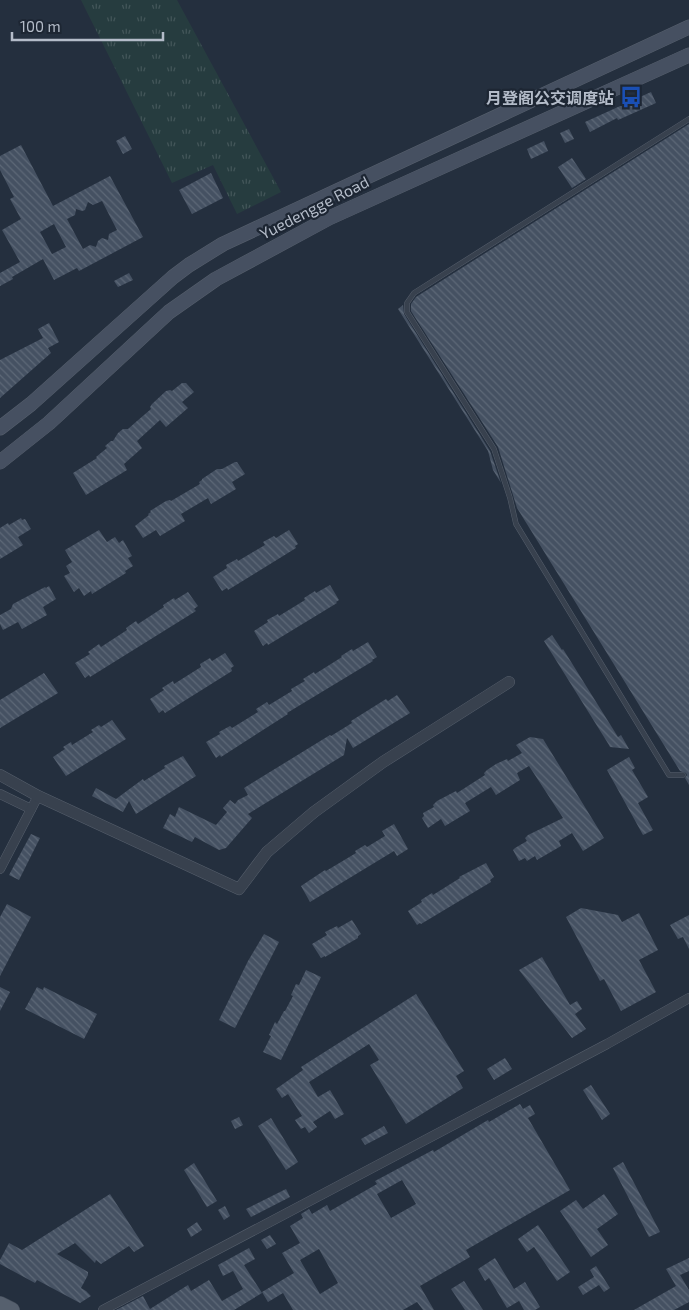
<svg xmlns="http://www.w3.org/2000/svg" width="689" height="1310" font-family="'Exo 2','Noto Sans SC',sans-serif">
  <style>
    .grass { fill: url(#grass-tufts) }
    .building { fill: url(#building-back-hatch); fill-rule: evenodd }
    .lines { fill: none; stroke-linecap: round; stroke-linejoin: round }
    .service-casing { stroke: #565f6c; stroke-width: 5.5 }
    .minor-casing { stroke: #565f6c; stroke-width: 10 }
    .tertiary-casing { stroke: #565f6c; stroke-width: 12 }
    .secondary-casing { stroke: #565f6c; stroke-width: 15 }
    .primary-casing { stroke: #414a57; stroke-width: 16 }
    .service { stroke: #38414e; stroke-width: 4.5 }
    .minor { stroke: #38414e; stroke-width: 9 }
    .tertiary { stroke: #38414e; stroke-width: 11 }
    .secondary { stroke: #465061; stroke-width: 14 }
    .primary { stroke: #56606e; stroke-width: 15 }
    .labels { text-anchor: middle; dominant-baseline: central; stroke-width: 4.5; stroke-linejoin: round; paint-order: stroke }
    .poi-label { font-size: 16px; font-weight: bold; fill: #b4bcc9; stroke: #1d2633; text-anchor: end }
    .street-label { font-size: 16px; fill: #b4bcc9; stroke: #1d2633 }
  </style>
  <defs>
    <pattern id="grass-tufts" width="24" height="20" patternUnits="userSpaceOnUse" patternTransform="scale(1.25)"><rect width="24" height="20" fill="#263c3f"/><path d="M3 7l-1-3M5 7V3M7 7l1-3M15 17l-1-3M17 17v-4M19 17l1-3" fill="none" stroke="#435659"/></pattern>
    <pattern id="building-back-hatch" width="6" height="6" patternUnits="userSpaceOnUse" patternTransform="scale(1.25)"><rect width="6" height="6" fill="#455162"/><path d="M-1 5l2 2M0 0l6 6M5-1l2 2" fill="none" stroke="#5d6877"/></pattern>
  </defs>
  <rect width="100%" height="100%" fill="#242f3e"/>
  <polygon class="grass" points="81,0 177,0 281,192 237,214 213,165 172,183"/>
  <g class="building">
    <polygon points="651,92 656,103 618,120 617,118 590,132 585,122"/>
    <polygon points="689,124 689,785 685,778 687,775 686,773 680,771 517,508 498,447 411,311 411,304 416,297"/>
    <polygon points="569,129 574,139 565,143 560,133"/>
    <polygon points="125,136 132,149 123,154 116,141"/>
    <polygon points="544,141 548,151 531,159 527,149"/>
    <path d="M21,145L53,206L110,176L143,237L79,271L77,268L54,280L43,259L12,277L13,279L0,286V273L20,262L2,230L21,219L10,199L14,197L0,170V156ZM102,201L117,230L109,234L108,240L102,238L98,241L96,247L90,245L83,249L67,219L75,215L76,209L82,211L85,210L88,202L93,205ZM54,224L66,247L52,254L40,232Z"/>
    <polygon points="572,158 586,179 572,188 558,167"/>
    <polygon points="211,173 223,198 192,214 179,190"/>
    <polygon points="129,273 133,280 118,287 114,281"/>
    <polygon points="403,305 404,314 490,451 501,483 493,470 488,451 398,309"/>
    <polygon points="49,323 59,342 48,348 51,353 0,398 0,360 43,338 38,329"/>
    <polygon points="182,383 186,383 194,392 182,402 188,408 166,427 160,420 137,441 142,448 124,464 127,470 86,495 73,473 97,458 96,457 107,448 105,446 111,441 113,441 118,433 123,429 128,429 137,421 151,409 150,407 152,404 166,391 170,390 172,391"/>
    <polygon points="235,462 237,462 245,474 232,482 236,489 211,504 208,498 181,514 185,521 160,536 156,530 143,538 135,526 149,515 148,514 151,512 150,511 166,501 170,500 171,501 200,484 199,482 202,480 202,479 217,469 222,469"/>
    <polygon points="21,518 22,520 25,519 31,529 18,537 23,545 0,559 0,528 8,523 9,525"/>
    <polygon points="99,530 107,542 115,537 119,543 123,540 132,556 128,558 133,566 125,571 126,573 92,594 91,591 84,596 79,588 74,592 64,576 70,573 66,566 72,562 65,550"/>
    <polygon points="289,530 298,544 295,546 296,548 228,590 227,588 222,591 213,577 227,568 226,565 237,559 238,561 265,545 263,542 274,536 276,538"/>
    <polygon points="330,585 339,600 336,602 337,603 268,645 267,643 263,646 254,631 268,622 267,620 278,614 279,616 305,600 304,598 315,591 316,593"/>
    <polygon points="49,586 56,599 43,607 47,615 22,629 18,622 3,630 0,624 0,615 11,609 13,604 45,587 46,588"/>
    <polygon points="188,592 198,606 194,609 196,611 90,677 89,675 85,678 75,663 90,654 88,652 99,644 101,647 127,630 126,628 136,621 138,624 164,607 163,605 174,598 175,600"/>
    <polygon points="552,635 562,650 563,649 618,737 621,735 629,749 610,747 609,745 544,641"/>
    <polygon points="368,642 377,657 372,660 373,661 287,713 288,714 221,757 220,755 216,758 206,742 220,734 219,732 230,726 232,728 258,712 256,709 267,702 269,705 292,691 291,689 305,681 303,679 314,672 315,674 342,657 341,656 352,649 353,651"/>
    <polygon points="225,653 234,666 231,668 232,671 165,713 163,710 159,713 150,699 164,690 162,688 173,681 174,684 201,667 200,664 210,658 212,661"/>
    <polygon points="44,673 58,693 0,728 0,700"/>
    <polygon points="397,695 410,713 353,748 347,738 344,755 248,814 252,818 226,848 219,850 195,837 192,842 163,828 170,814 175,817 179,807 216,825 227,812 223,808 230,800 235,804 238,800 248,795 244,788 330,735 331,736 352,723 351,721 386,699 388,701"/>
    <polygon points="112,720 126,739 66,776 53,757 65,749 63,747 71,742 72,745 93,732 91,730 99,725 101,727"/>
    <polygon points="530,737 543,739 604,838 583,851 572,833 559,841 561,846 537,860 535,856 527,861 525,858 519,861 513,850 515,848 527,841 525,838 528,835 563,818 529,766 517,773 520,780 496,795 491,787 465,803 470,811 445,826 441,819 428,828 422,818 424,816 423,813 434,807 433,805 437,801 456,791 457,793 485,775 484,773 487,770 496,764 507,759 508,761 522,753 516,745"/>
    <polygon points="183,756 196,776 136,814 129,801 123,812 92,796 96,788 116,799 143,779 144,781 165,768 164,766"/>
    <polygon points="629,757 635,768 632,770 648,797 638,803 653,830 643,835 607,770"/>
    <polygon points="394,824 408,849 397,856 394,851 310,902 301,886 325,870 326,871 356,853 355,851 365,845 367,847 385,836 382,831"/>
    <polygon points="31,834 40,838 19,880 9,875"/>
    <polygon points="486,863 494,877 490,880 491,882 421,924 420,923 417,925 408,911 422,902 421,900 432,893 433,895 460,878 459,877"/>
    <polygon points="7,904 31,917 0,976 0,917"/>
    <polygon points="581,908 618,915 622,922 639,913 658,950 639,960 656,992 621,1011 604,979 600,981 566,917"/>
    <polygon points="689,915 689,949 683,937 678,939 670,925"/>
    <polygon points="352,920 361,934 358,936 358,938 325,957 325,956 321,958 312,944 327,935 325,932 337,926 338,928"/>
    <polygon points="264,934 279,942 235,1028 219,1020 248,961"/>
    <polygon points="542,957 570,1005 577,1001 582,1009 575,1014 586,1029 572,1038 519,970"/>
    <polygon points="306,970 321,977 281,1060 263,1052 271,1036 269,1035 275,1022 277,1024 284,1011 285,1011 293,996 291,995 296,984 299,985"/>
    <polygon points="0,987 10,992 0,1011"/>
    <polygon points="37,987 43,990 44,987 97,1014 84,1039 25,1009"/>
    <polygon points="416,994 464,1071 456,1076 463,1088 406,1124 370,1065 379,1060 369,1044 309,1082 318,1097 330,1090 344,1114 335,1119 330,1111 313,1122 317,1127 309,1133 305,1127 301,1129 295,1120 302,1116 288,1094 282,1098 276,1089 303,1070 301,1067"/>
    <polygon points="505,1058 512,1069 494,1080 487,1069"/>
    <polygon points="591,1085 610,1114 602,1120 583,1090"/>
    <path d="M520,1104L523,1109L530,1105L535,1114L528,1118L570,1190L466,1250L470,1257L420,1286L434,1310H423L417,1302L403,1310H293L283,1293L268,1302L262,1292L294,1273L282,1253L300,1243L290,1226L303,1218L301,1214L309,1209L312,1214L327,1205L330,1211L377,1184L375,1181L433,1150L434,1152L488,1120L489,1122ZM402,1180L416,1204L391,1218L377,1194ZM319,1249L338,1283L320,1294L300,1260Z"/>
    <polygon points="239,1117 243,1125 235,1129 231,1121"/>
    <polygon points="271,1118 298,1162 286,1170 258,1126"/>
    <polygon points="384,1126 388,1133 365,1145 361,1139"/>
    <polygon points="623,1162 660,1232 649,1237 613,1168"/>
    <polygon points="194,1163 217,1201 207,1207 184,1170"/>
    <polygon points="286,1189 290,1197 251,1217 246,1209"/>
    <polygon points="110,1194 144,1246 134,1252 129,1246 101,1264 96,1260 95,1263 75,1243 57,1254 88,1272 88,1275 81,1288 86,1291 91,1296 80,1303 37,1280 35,1283 0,1264 0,1260 9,1243 22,1250"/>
    <polygon points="604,1194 618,1214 597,1229 608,1245 591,1257 560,1211 576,1200 583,1209"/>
    <polygon points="225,1206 230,1216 224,1220 218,1210"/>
    <polygon points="197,1222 202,1230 191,1237 187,1229"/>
    <polygon points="538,1225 570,1272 557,1281 534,1247 527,1252 518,1239"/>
    <polygon points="270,1235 276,1244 267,1249 261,1240"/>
    <polygon points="249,1248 255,1259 244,1265 262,1293 234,1310 116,1310 143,1296 150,1309 188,1285 191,1291 209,1280 222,1301 243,1289 233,1271 223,1276 218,1265"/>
    <polygon points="495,1258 514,1289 525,1282 540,1307 535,1310 524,1310 519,1301 507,1308 489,1278 485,1281 478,1269"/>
    <polygon points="689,1258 689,1271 680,1275 689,1290 689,1302 674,1310 634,1310 676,1286 666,1269"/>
    <polygon points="596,1266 610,1288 604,1292 599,1285 583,1295 578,1287 594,1277 590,1270"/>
    <polygon points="464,1281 483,1310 465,1310 451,1289"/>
  </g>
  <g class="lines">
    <g class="service-casing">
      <polyline id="service" points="683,775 669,775 516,524 510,498 494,449 407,312 407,303 414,293 689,119"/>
    </g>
    <g class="minor-casing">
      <g id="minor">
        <polyline points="0,794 31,809"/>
        <polyline points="0,869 38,796"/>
        <polyline points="103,1310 607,1044 689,998"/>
      </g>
    </g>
    <g class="tertiary-casing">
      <polyline id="tertiary" points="0,775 38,796 239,889 267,852 314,812 383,762 509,682"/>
    </g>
    <g class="secondary-casing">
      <g id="secondary">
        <polyline points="0,428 31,404 173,277 189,265 223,244 689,27"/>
        <polyline points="0,462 49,423 169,312 216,279 329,218 689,55"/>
      </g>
    </g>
    <g class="primary-casing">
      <polyline id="primary" points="0,1304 12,1310"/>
    </g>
    <use href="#service" class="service"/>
    <use href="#minor" class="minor"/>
    <use href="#tertiary" class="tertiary"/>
    <use href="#secondary" class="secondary"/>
    <use href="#primary" class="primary"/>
  </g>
  <defs>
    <g id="bus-bare" transform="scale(1.725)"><path d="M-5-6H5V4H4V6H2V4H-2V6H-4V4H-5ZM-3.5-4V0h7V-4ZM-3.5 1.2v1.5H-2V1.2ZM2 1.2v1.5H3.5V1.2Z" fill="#1a4fb4" stroke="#1d2633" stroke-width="2.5" paint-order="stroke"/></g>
  </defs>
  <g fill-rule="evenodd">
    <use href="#bus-bare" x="631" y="97"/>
  </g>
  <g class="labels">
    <g class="poi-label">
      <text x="614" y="97">月登阁公交调度站</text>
    </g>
    <g class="street-label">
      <text transform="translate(314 207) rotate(-27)">Yuedengge Road</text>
    </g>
  </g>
  <path d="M12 32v8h151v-8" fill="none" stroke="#b4bcc9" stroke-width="2.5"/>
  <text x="20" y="32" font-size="15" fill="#b4bcc9" stroke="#1d2633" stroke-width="4" paint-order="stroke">100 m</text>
</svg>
